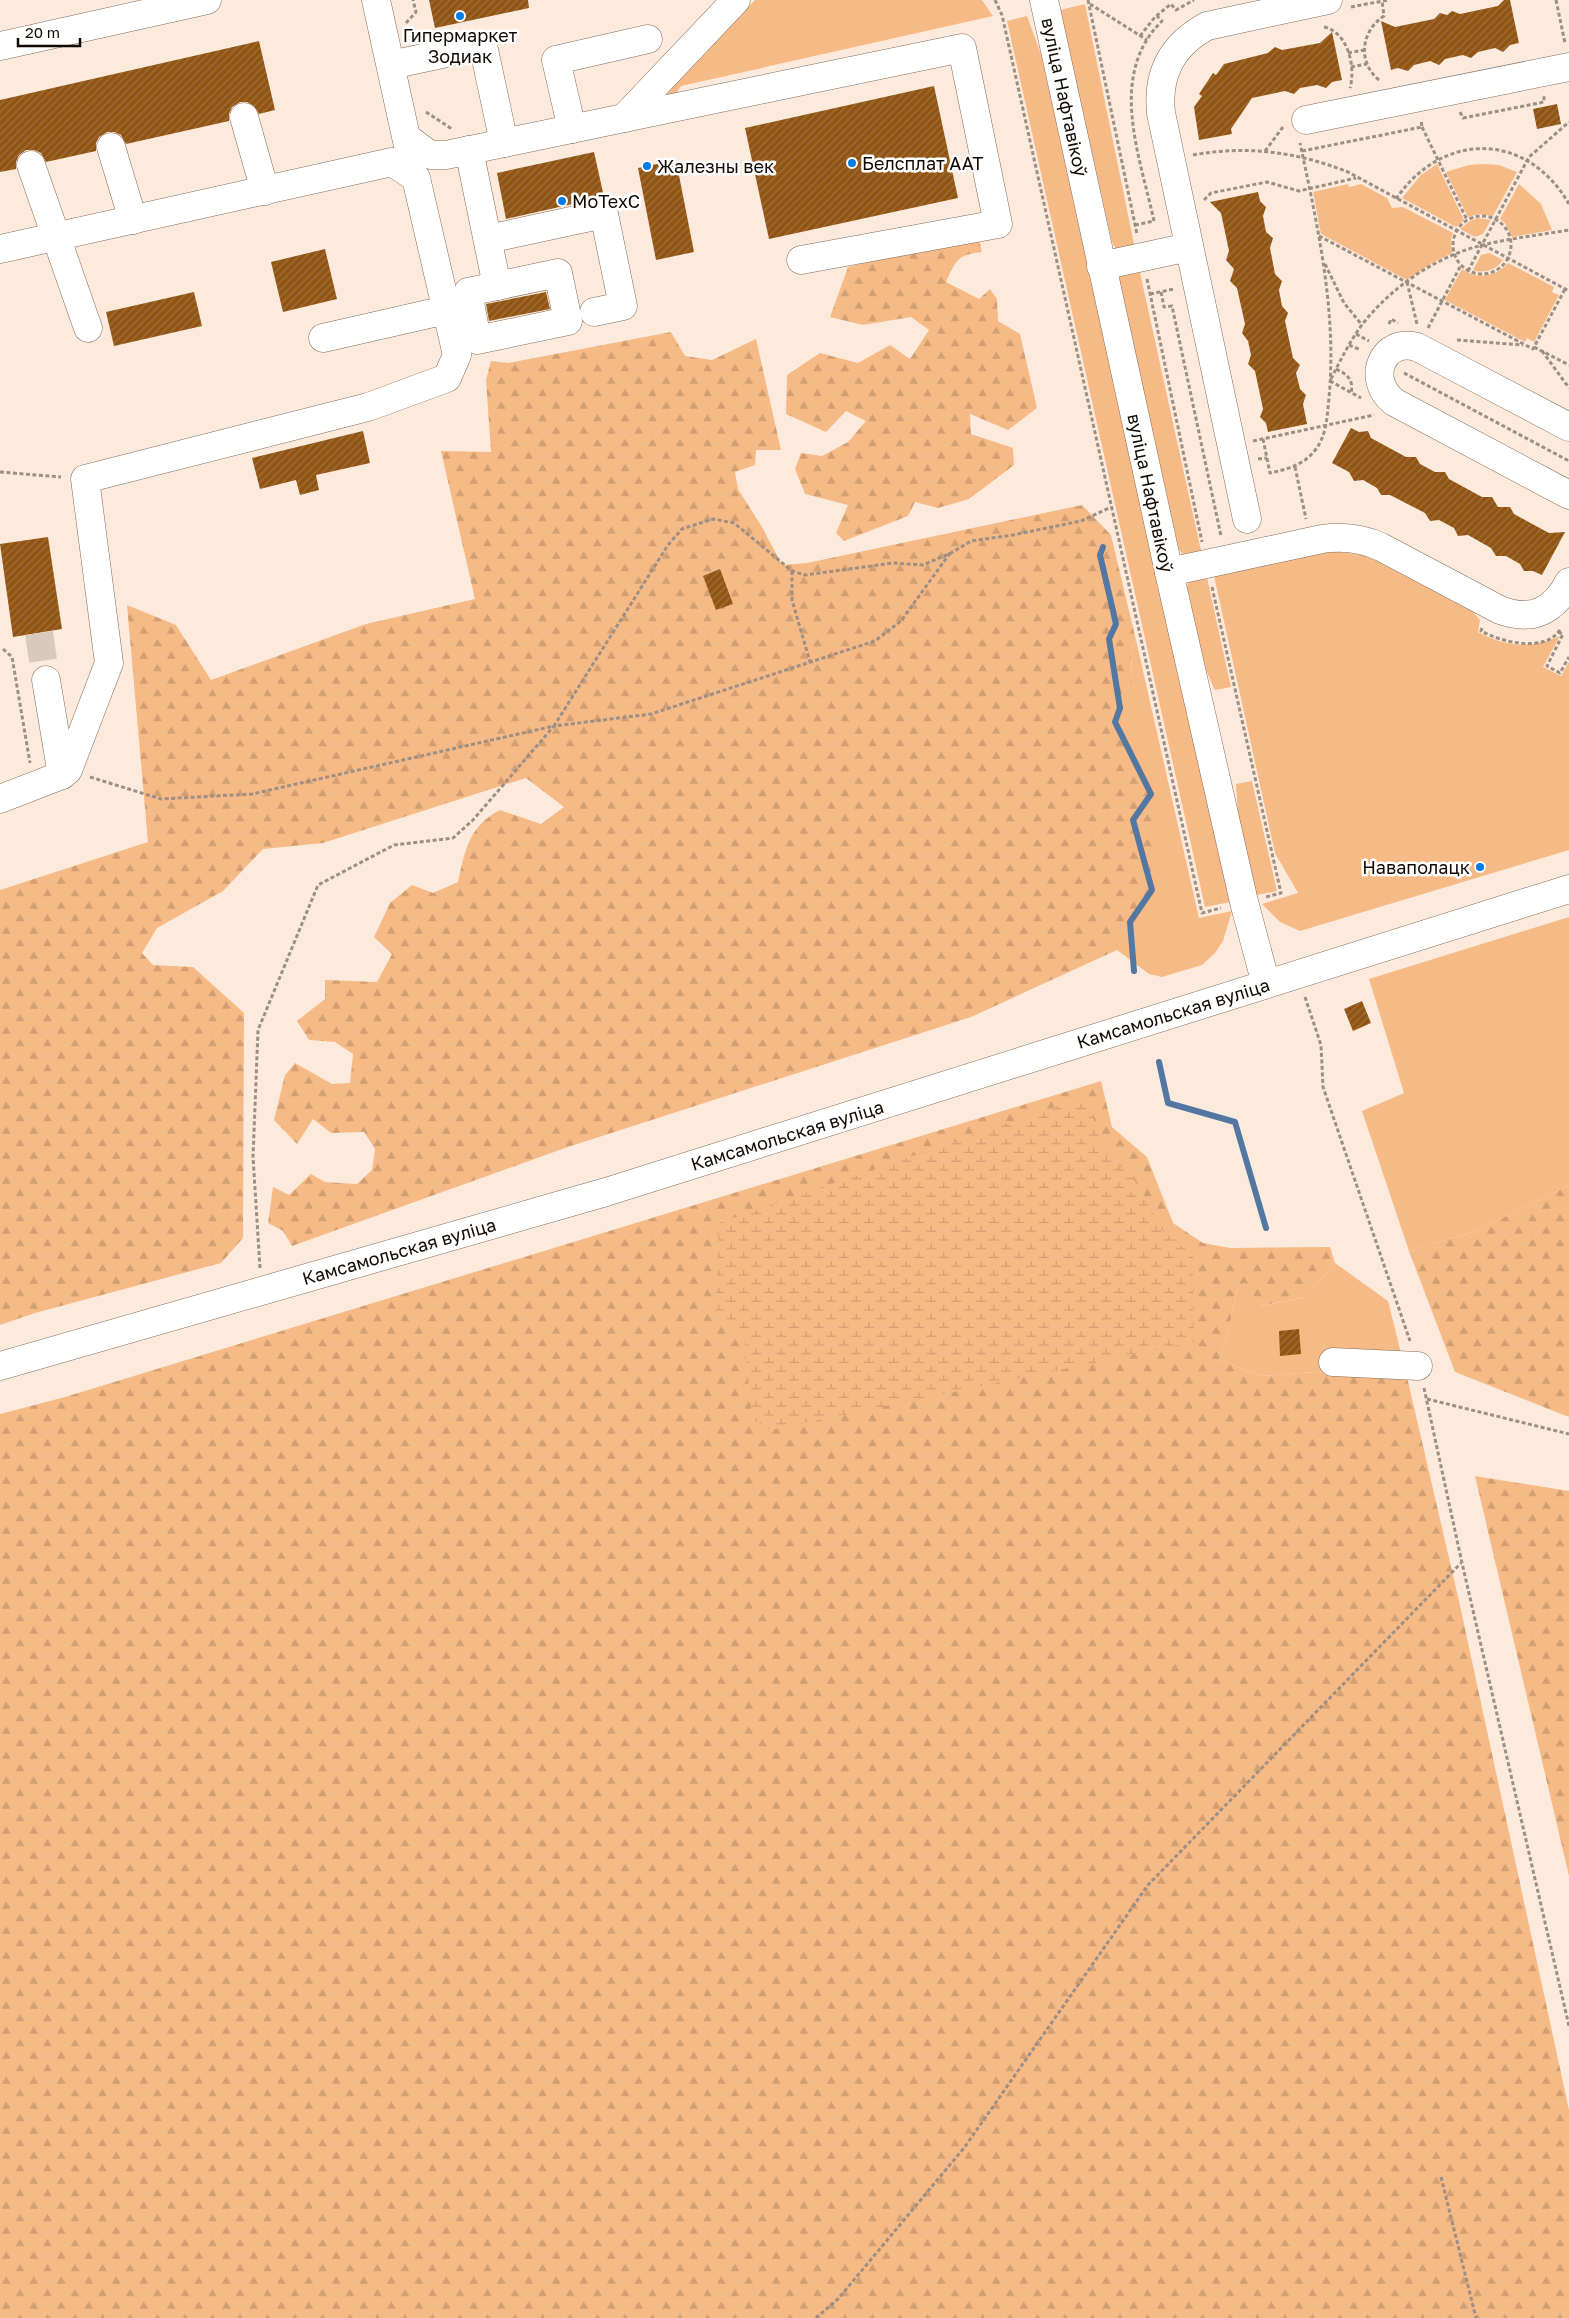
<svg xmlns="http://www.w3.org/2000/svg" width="1569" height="2318" font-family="'Golos Text',sans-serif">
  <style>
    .green { fill: #f6ba86 }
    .forest { fill: url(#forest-firs) }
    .wetland { fill: url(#wetland-marsh) }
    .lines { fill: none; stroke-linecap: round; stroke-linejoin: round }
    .stream { stroke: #5277a2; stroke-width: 6 }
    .building { fill: url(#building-hatch) }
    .minor-tunnel { stroke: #d9c9bc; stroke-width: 28; stroke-dasharray: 28 14; stroke-linecap: butt }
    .minor-casing { stroke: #836a56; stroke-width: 29 }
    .major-casing { stroke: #836a56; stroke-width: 29 }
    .path { stroke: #9d8f84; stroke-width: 3; stroke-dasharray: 4 2.5; stroke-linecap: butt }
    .minor { stroke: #fff; stroke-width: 28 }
    .major { stroke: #fff; stroke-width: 28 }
    .poi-dot { fill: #007de4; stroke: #fff; stroke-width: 2 }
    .labels { text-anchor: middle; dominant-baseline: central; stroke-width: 5; stroke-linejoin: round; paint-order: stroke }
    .poi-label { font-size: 18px; fill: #120903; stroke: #fff; text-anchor: start }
    .street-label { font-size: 18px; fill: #120903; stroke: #fff }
  </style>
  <defs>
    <pattern id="forest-firs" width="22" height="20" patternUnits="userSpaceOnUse" patternTransform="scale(1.25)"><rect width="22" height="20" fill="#f6ba86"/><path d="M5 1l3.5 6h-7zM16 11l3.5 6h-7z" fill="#d29f72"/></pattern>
    <pattern id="wetland-marsh" width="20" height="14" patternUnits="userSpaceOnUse" patternTransform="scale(1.25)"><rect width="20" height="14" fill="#f6ba86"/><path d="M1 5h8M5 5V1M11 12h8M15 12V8" fill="none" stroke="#d29f72"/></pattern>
    <pattern id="building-hatch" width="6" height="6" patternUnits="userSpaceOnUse" patternTransform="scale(1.25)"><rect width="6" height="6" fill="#925411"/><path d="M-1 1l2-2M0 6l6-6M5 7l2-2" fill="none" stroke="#9d7142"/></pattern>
  </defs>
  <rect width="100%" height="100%" fill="#fcebdd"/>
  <g class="green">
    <polygon points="755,0 982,0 993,16 681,86 675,95 663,97"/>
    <polygon points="1085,4 1135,249 1116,249 1112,242 1060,10"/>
    <polygon points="1027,16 1041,54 1231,902 1205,907 1007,21"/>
    <polygon points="1437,164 1464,220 1456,227 1402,198 1421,175"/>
    <polygon points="1484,164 1499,165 1517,172 1493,216 1478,214 1468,217 1446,172 1469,165"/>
    <polygon points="1348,184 1349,187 1361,184 1387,198 1392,208 1403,207 1453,233 1451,239 1452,253 1432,263 1407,280 1321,234 1313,192"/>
    <polygon points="1519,184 1541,204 1552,230 1512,237 1505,223 1500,219"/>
    <polygon points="1478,218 1491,220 1483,234 1475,237 1460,229 1470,221"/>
    <path d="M1489,253L1503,260C1496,270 1484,274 1473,270L1481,255Z"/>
    <path d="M1508,263L1554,287L1552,292L1559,295L1534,342L1527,338L1525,342L1445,300L1462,269C1477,280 1496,277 1508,263Z"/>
    <polygon points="1139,268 1202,555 1184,555 1179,550 1119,280 1122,274"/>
    <path d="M1334,551L1367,556L1473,612L1480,620L1478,632C1506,647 1531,649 1560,636L1543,667L1561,676L1569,662V850L1300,931L1280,922L1262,904L1298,893L1275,853L1214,576Z"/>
    <path d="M1206,573L1231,687L1215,690C1206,669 1176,602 1189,582C1193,575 1199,575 1206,573Z"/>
    <polygon points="1136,640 1199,918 1232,911 1223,941 1215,953 1202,965 1162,977 1149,974 1117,950 1117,938 1152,890 1115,722 1120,708 1118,697 1132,681 1131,651"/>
    <polygon points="1252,781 1277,891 1252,896 1240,844 1236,784"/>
    <polygon points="1569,917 1569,1185 1476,1231 1409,1251 1362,1111 1404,1093 1369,979"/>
    <polygon points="1335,1263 1388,1301 1407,1377 1359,1369 1260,1376 1219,1360 1228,1333 1238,1285 1246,1283 1261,1306 1306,1297"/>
  </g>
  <g class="forest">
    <path d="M978,235L982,252C957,255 956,260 946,282L979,299L990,289L997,299L998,321L1020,334L1037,408L1008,430L970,414L971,434L1013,448L1014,465L969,499L938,508L915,502L908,516L844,541L836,533L848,505L805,494L795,469L801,453L822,456L848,442L866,421L846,411L826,432L786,414L787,375L820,353L858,363L890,345L910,359L929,330L911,317L863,325L830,317L848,267Z"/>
    <path d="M671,332L685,356L712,360L756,339L781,450H756L755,465L735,472L738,489L762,527L782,565L807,563L1082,505L1111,535L1136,640L1131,651L1132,681L1118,697L1120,708L1115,722L1160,813L1152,890L1117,938V950L971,1017L568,1147L292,1246L283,1231L268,1223L273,1187L289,1195L311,1174L325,1182L357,1184L372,1170L375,1149L364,1132L331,1133L313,1119L297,1144L274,1120L285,1075L295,1063L332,1084L350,1083L353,1054L335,1042L309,1040L297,1021L325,999V980L377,982L392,954L374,937L390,903L412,885L433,893L458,882C465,850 469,826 500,810L541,824L564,807L526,778L323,843L263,849L223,891L157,928L142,953L153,965L193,967L244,1013L243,1238L221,1263L35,1313L0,1325V890L148,842L127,605L176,625L211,680L366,624L475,599L441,451L491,452L486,380L491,361L508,363Z"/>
    <polygon points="1101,1081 1112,1127 1147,1157 1173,1223 1203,1243 1230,1248 1330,1247 1335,1263 1306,1297 1260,1306 1246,1283 1238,1285 1228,1333 1219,1360 1260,1376 1359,1369 1407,1377 1459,1601 1569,2110 1569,2318 0,2318 0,1414 65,1397"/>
    <polygon points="1569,1185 1569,1417 1455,1372 1409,1251 1476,1231"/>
    <polygon points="1475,1476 1569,1491 1569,1876"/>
  </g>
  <polygon class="wetland" points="1086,1096 1104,1150 1135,1181 1163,1231 1193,1255 1194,1342 771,1430 752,1419 743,1330 715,1312 719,1223"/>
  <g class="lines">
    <g class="stream">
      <polyline points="1103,547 1100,555 1116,624 1109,639 1120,708 1115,722 1151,794 1133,820 1152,890 1130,922 1134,971"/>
      <polyline points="1159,1062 1168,1103 1235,1122 1266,1228"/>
    </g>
  </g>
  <g class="building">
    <polygon points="429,0 528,0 529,8 435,28"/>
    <polygon points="1504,0 1510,0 1519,43 1510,45 1503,52 1495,48 1478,52 1471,58 1463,55 1445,59 1439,65 1430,61 1414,65 1408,71 1398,68 1391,70 1381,21 1395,27 1434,19 1440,13 1447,15 1452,11 1460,14 1498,6"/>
    <polygon points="1332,32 1342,80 1332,82 1326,88 1317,85 1300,88 1294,94 1285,91 1252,98 1231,129 1232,134 1199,140 1194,107 1202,96 1199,94 1213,73 1216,75 1224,64 1268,53 1275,47 1282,50 1320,43"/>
    <polygon points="259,41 275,110 259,114 254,106 247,102 240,102 232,107 229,114 229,121 126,144 121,135 114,132 107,132 99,137 96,143 96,151 46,162 41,153 34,150 26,150 19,155 16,162 16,169 0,172 0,100"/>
    <polygon points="934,86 958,198 769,239 745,128"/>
    <polygon points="1557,104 1561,124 1537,129 1533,109"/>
    <polygon points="594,152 604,197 506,219 497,173"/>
    <polygon points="676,160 694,252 656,260 638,168"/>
    <polygon points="1258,192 1260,201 1266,207 1263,216 1266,232 1273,238 1270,248 1275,274 1282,281 1279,290 1282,306 1288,313 1285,321 1293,358 1300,365 1296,373 1300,389 1306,395 1303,404 1307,424 1268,432 1266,423 1260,417 1263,409 1255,371 1248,364 1251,355 1248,341 1242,333 1245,324 1237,288 1230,281 1234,269 1226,260 1229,251 1221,213 1210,202"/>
    <polygon points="325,249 337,299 283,312 271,262"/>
    <polygon points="194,292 202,326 114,346 106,312"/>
    <polygon points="546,292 550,309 489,321 486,304"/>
    <polygon points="1351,428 1359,432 1368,431 1371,438 1406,457 1416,457 1420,464 1435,472 1445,472 1449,479 1482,497 1492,497 1498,507 1510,507 1514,514 1549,533 1565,532 1542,575 1533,571 1524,571 1520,564 1506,556 1496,556 1491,548 1468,535 1458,536 1454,528 1439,520 1430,521 1425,513 1390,495 1381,495 1377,488 1363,480 1354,481 1349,472 1332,463"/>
    <polygon points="363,431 370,463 316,475 319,490 300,495 296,480 260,489 252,458"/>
    <polygon points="48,537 62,629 13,637 0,544"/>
    <polygon points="720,569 733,604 716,610 703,576"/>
    <polygon points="1362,1001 1371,1023 1353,1031 1344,1009"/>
    <polygon points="1299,1329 1301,1354 1280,1356 1279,1331"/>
  </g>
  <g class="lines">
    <polyline class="minor-tunnel" points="39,633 46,680"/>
    <g class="minor-casing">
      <g id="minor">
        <polyline points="376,0 410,155"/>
        <polyline points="1044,0 1169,572 1244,902 1266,984"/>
        <polyline points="0,46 207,0"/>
        <polyline points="391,65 483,45 504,143"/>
        <polyline points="244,117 265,191"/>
        <polyline points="624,118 962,48 998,224 801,260"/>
        <polyline points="1306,120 1569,67"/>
        <polyline points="572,129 556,60 648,39"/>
        <polyline points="407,138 430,155 446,155 624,118 736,0"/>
        <polyline points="111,147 133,220"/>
        <polyline points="469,150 497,286"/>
        <polyline points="31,165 88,328"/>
        <polyline points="488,239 604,214 623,306 594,312"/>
        <polyline points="0,249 392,162 416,178 457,355 447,378 368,407 85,479 109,663 68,770 62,775 0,799"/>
        <polyline points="1101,266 1189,247"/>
        <polygon points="558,273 568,321 477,340 468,292"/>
        <polyline points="323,338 446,310"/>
        <path d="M1569,427L1417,347C1383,337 1365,379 1394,402L1569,495"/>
        <path d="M1247,519L1161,113C1157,74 1172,45 1207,26L1328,0"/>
        <path d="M1169,572L1322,539C1343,536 1362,538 1381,547L1500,610C1532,622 1554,611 1569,582"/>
        <polyline points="46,680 62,775"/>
        <polyline points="1333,1362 1418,1366"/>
      </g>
    </g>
    <g class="major-casing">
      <polyline id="major" points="0,1366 606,1192 1569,889"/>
    </g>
    <g class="path">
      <polyline points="995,0 1002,15 1202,913 1221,908"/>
      <polyline points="1088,0 1137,234"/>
      <polyline points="1556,0 1565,43"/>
      <polyline points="1090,4 1147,40"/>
      <polyline points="1351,7 1388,0"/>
      <polyline points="406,23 416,12 413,0"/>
      <path d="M1324,27C1348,32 1356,67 1350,88"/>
      <polyline points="1140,36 1155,17 1171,4 1176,10 1194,0"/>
      <polyline points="1348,53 1364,50"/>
      <polyline points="1351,67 1367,64"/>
      <path d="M1379,80C1357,62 1361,31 1384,16L1382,1"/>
      <polyline points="426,112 452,129"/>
      <polyline points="1460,112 1463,118 1544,102 1544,96"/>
      <polyline points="1422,127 1467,220"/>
      <polyline points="1265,151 1283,127"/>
      <polyline points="1302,151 1422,127 1421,120"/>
      <path d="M1193,155C1247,145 1297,152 1348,172L1569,291"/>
      <path d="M1396,199C1442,131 1527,131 1569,204"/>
      <polyline points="1204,200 1211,193 1267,182 1299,191 1356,178"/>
      <circle cx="1482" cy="245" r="29"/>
      <path d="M1154,221C1140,156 1107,75 1162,21L1157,16"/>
      <polyline points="1135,225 1154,221"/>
      <polyline points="1319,236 1533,349 1565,289"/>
      <polyline points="1325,264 1344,303 1362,325"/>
      <polyline points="1468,271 1529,157 1569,122"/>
      <polyline points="1147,279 1202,542"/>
      <polyline points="1407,282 1417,324"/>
      <polyline points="1161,292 1164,307 1172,306 1221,536"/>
      <polyline points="1150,294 1174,289"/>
      <polyline points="1389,324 1391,319 1398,323"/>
      <polyline points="1428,328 1461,265"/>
      <polyline points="1356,334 1369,341"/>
      <polyline points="1457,340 1523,345"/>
      <polyline points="1349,345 1361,350"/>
      <polyline points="1534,347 1569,365"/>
      <polyline points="1542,351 1569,388"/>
      <path d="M1336,369C1347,374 1354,380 1351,393"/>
      <polyline points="1404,373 1569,461"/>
      <path d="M1331,379C1340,361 1349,343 1361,326C1390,288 1436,256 1483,245C1511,238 1540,235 1569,230"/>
      <polyline points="1330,381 1361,398"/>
      <path d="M1263,439L1270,473C1288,469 1304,465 1316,449C1327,434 1327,416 1329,398C1337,312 1318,228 1300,143"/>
      <polyline points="1253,441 1374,415"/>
      <polyline points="1258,459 1267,458"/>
      <polyline points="1295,467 1306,519"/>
      <polyline points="0,472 61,477"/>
      <polyline points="792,571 792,600 810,662"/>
      <polyline points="1212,587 1281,893 1266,897"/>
      <path d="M1482,628L1481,631C1501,642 1547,654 1561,628"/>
      <polyline points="1558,632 1563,634 1547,666 1560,673 1569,657"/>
      <polyline points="3,649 12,657 30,763"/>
      <polyline points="90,777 161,799 252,794 554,726 668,545 682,529 713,519 734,523 792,571 805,575 893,563 923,565 951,553 971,541 1013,535 1081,521 1111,507"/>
      <polyline points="1305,997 1321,1045 1323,1087 1410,1341"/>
      <polyline points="260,1268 253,1157 258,1030 318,885 394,845 453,838 473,820 554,726 651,714 875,641 901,621 950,553"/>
      <polyline points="1424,1388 1462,1563 1569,2026"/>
      <polyline points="1427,1399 1569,1434"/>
      <polyline points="1441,2177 1476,2318"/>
      <polyline points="816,2318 838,2299 964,2148 1148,1885 1461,1563"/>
    </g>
    <use href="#minor" class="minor"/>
    <use href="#major" class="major"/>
  </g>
  <g class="poi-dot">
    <circle cx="460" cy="16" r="5"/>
    <circle cx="852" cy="163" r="5"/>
    <circle cx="647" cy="166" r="5"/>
    <circle cx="562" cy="201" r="5"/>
    <circle cx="1480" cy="867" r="5"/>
  </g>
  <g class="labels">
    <g class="poi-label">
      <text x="460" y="35" text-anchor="middle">Гипермаркет<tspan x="460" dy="21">Зодиак</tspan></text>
      <text x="862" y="163">Белсплат ААТ</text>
      <text x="657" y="166">Жалезны век</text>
      <text x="572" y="201">MoTexC</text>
      <text x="1470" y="867" text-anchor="end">Наваполацк</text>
    </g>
    <g class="street-label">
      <text transform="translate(1065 97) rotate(78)">вуліца Нафтавікоў</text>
      <text transform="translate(1151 493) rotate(78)">вуліца Нафтавікоў</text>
      <text transform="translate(1173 1013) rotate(-17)">Камсамольская вуліца</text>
      <text transform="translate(787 1135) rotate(-17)">Камсамольская вуліца</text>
      <text transform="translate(399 1251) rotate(-16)">Камсамольская вуліца</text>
    </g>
  </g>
  <path d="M18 38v8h62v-8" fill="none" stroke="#120903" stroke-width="2.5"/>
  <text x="25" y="38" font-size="15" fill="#120903" stroke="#ffffff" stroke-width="4" paint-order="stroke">20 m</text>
</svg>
